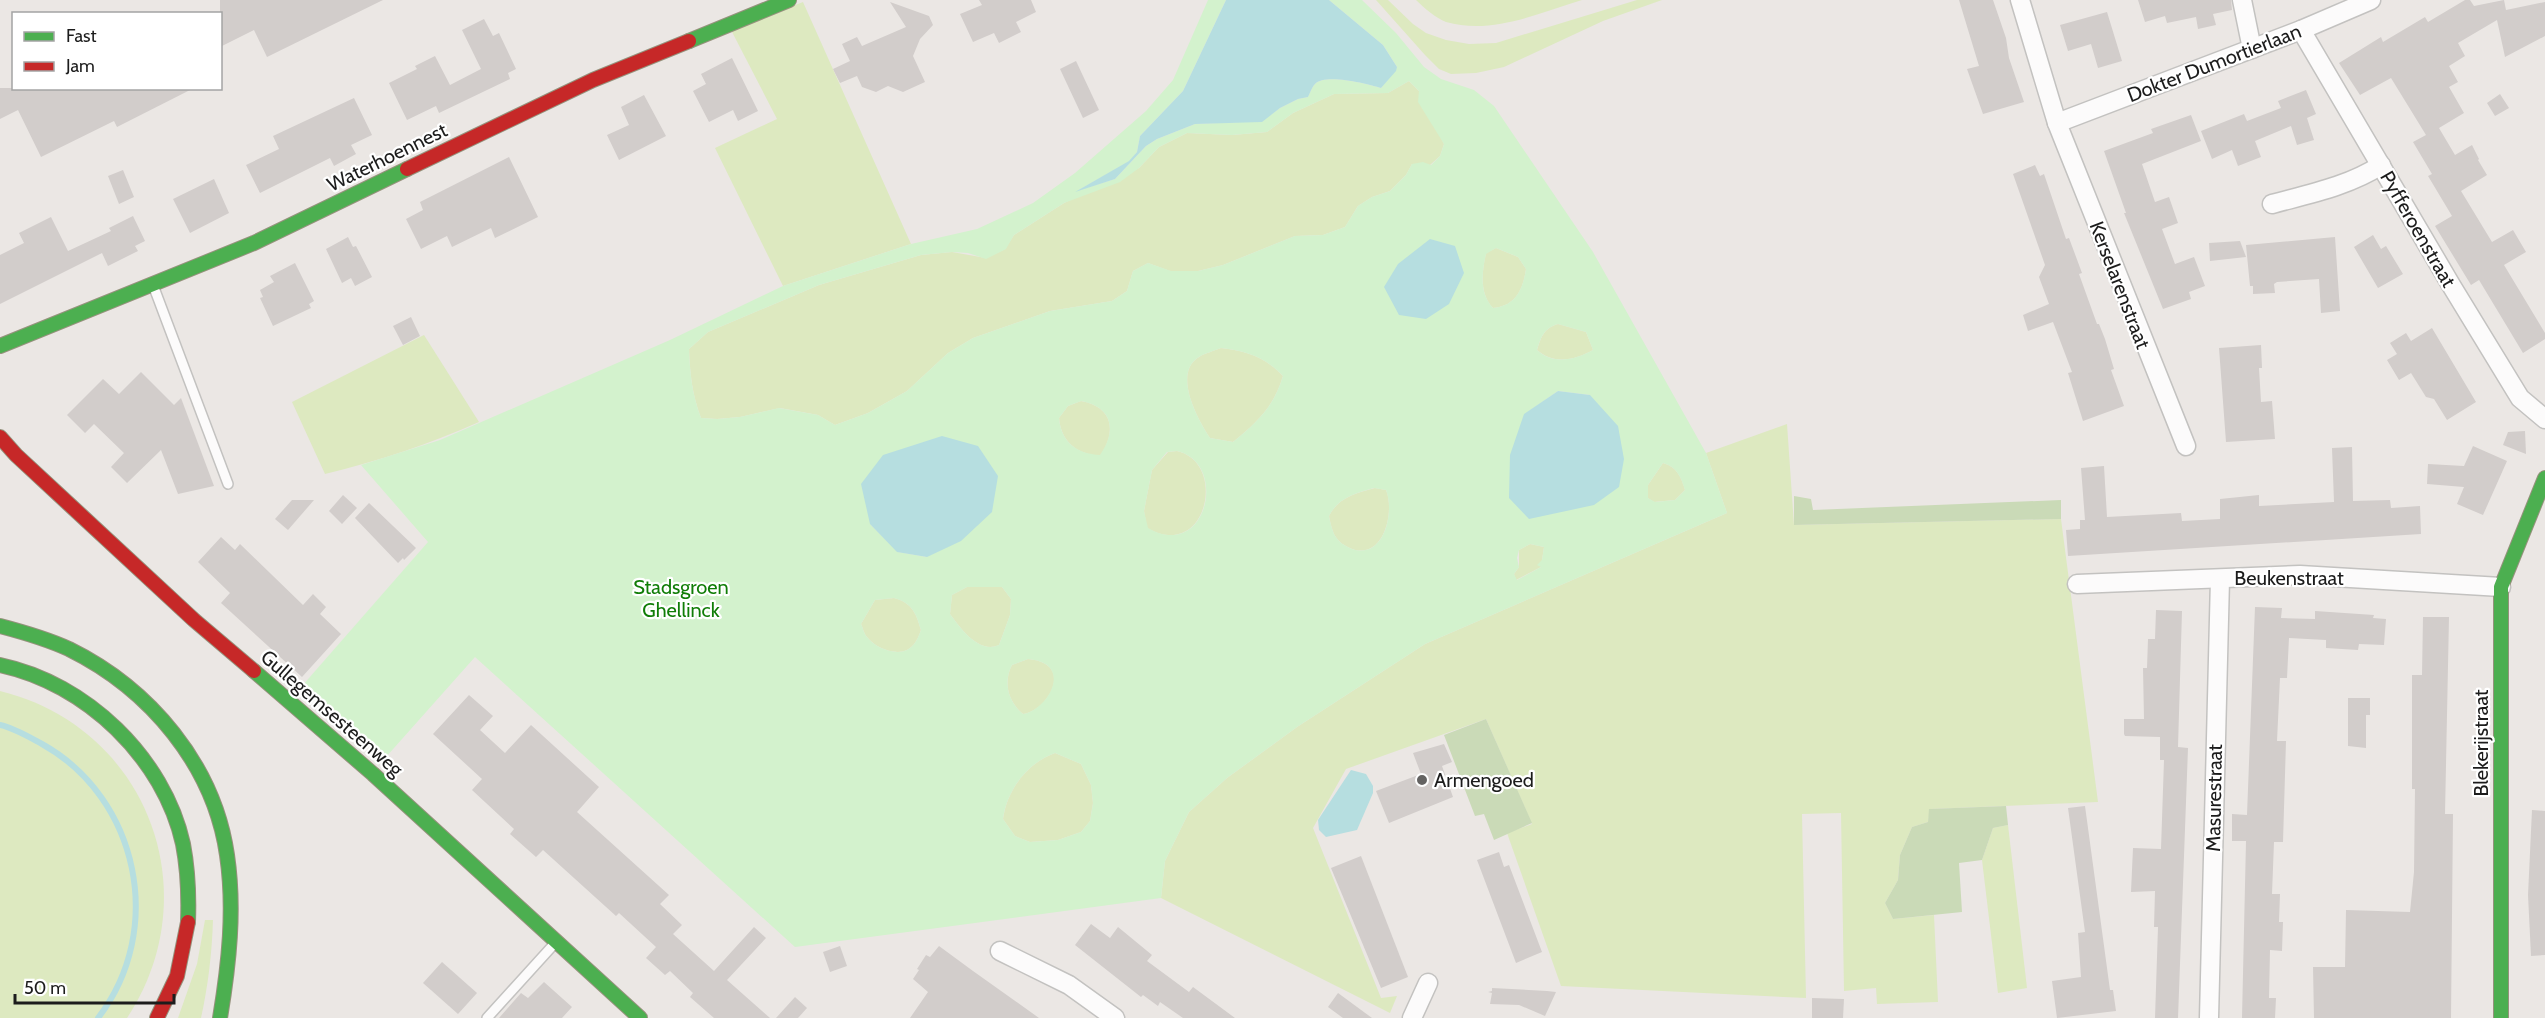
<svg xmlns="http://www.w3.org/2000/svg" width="2545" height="1018" font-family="Cabin,sans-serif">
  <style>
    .grass { fill: #dde9c0 }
    .forest { fill: #cadab7 }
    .park { fill: #d3f2cd; fill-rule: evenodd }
    .water { fill: #b6dee0 }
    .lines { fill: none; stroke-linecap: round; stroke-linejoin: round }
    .stream { stroke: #b6dee0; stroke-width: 6 }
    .building { fill: #d2cdcb }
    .lane-casing { stroke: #c3c2c0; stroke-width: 12 }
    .street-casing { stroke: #c3c2c0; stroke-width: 21 }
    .fast-casing { stroke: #95927c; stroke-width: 16 }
    .jam-casing { stroke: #95927c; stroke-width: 16 }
    .lane { stroke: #fcfbfb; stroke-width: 9 }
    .street { stroke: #fcfbfb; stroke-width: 18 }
    .fast { stroke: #4caf50; stroke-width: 14 }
    .jam { stroke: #c62828; stroke-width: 14 }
    .poi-dot { fill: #646362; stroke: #fff; stroke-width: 2 }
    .labels { text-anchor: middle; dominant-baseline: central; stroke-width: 4.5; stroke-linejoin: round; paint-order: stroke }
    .street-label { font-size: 20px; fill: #1c1c1c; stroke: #fff }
    .park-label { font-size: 20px; fill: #107d07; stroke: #fff }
    .poi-label { font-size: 20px; fill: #1c1c1c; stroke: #fff; text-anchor: start }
  </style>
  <rect width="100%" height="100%" fill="#ebe7e4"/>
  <g class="grass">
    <polygon points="1376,0 1388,0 1413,24 1426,33 1446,40 1469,44 1496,43 1637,0 1662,0 1603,21 1504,67 1476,73 1451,74 1439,69 1425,55"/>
    <path d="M1416,0H1582C1539,13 1492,35 1446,22C1436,18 1424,8 1416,0Z"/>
    <polygon points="803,2 911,244 783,286 715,148 777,119 731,30"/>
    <path d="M1409,81L1419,91L1444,144L1440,156L1430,165L1412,164L1406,175L1390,191L1372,197L1358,206L1345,227L1323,235L1295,236L1223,265L1198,271H1170L1148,263L1133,271L1127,291L1112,301L1050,311L973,338L948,353L907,391L868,413L835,425L818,415L780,408L740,417L717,419L701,418C692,394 690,374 689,349L708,332L819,285L921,255L952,252L986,258L1005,249L1014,235L1064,203L1139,168L1159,147L1187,133L1232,135L1267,132L1293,113L1334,94L1388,93Z"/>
    <path d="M1496,248L1518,257L1526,269C1523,289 1516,306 1493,308C1479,293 1482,272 1486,253Z"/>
    <path d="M1558,324L1586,332L1593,350C1575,360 1554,365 1537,350C1541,337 1544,328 1558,324Z"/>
    <path d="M424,335L479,422C430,444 378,461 325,474L292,402Z"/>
    <path d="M1221,348C1247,351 1265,357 1283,376C1274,406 1258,422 1233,442L1210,438C1198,420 1172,373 1199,357C1205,353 1214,351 1221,348Z"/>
    <path d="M1081,401C1113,407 1117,431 1100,456C1077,454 1061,442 1059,418L1068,406Z"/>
    <polygon points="1787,424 1794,525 2061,519 2098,802 1930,809 1928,822 1912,827 1900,855 1898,880 1885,903 1893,919 1934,915 1938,1002 1877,1004 1876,988 1844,991 1841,813 1802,814 1806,998 1561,986 1507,833 1532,824 1486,719 1346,769 1313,828 1381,998 1397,996 1390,1013 1161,898 1165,861 1189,812 1227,778 1297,727 1425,644 1727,513 1706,453"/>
    <path d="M1177,451C1228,463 1207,562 1147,528L1144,511L1152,470L1168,452Z"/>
    <path d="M1663,463C1677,467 1681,477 1685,490L1675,500L1654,502L1648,498V485Z"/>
    <path d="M1375,488L1386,490C1395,511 1384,560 1352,549C1345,546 1338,542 1334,534C1332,529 1330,522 1329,516C1338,498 1355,493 1375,488Z"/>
    <polygon points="1530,544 1544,547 1541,567 1516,580 1514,574 1519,567 1519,550"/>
    <path d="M967,587H1002L1011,599L1010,615L999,645C979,654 961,629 950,614L952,595Z"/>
    <path d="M894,598C912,603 916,613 921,630C918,638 915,646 907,650C895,656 874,647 867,637C864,634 863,628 861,624L875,600Z"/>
    <path d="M1028,659C1075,663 1049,710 1023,714C1008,702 1003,682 1012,665Z"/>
    <path d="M0,691C147,727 210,892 127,1018H0Z"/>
    <path d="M1055,753L1081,764L1091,785L1093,803L1090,821L1081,832L1058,840L1030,842L1015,836L1003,819C1007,790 1027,763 1055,753Z"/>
    <polygon points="2008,825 2027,988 1998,993 1982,860 1993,828"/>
    <path d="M205,920H213C212,953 208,986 201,1018H178L197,964Z"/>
  </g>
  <g class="forest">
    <polygon points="1794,496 1811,499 1813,510 2061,500 2061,519 1794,525"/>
    <polygon points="1486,719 1532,823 1494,840 1484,814 1475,816 1444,735"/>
    <polygon points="2006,806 2008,825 1993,828 1982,860 1959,863 1962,912 1893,919 1885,903 1898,880 1900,855 1912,827 1928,822 1929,809"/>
  </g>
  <path class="park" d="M1208,0H1226L1183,91L1140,136L1137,152L1130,161L1079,190L1115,179L1146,146L1157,139L1195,124L1262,121L1280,108L1298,99L1308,97C1310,93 1312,87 1315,84C1325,73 1368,84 1381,88L1397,67L1383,45L1329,0H1362L1396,33L1424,67L1441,79L1474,90L1494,106L1593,252L1706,453L1727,513L1425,644L1297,727L1227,778L1189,812L1165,861L1161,898L795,947L475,657L386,757L302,686L428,542L361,465L440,440L670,340L783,286L911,244L977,229L1033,203L1075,173L1146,111L1173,80ZM1409,81L1419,91L1418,102L1444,144L1440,156L1431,165L1423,162L1412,164L1406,175L1390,191L1372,197L1358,206L1345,227L1323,235L1295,236L1223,265L1198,271H1171L1148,263L1133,271L1127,291L1112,301L1050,311L973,338L948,353L907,391L868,413L835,425L818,415L779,408L740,417L717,419L701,418C692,394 690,374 689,349L708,332L819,285L921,255L952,252L968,253L986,259L1006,249L1014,235L1064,203L1120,182L1139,168L1159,147L1187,133L1232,135L1267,132L1293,113L1334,94L1388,93ZM1496,248L1518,257L1526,269C1523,289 1516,306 1493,308C1479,293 1482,272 1486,254ZM1558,324L1586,332L1593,350C1575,360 1553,365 1537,350C1541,337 1544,328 1558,324ZM1221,348C1247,351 1265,357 1283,376C1274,406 1258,422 1233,442L1210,438C1198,420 1172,373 1199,357C1205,353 1214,351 1221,348ZM1558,391L1590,395L1525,414ZM1081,401C1113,407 1117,431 1100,455C1077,454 1061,442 1059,418L1068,406ZM1177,451C1229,463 1207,562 1148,528L1144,511L1152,470L1167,452ZM1663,463C1677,467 1681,477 1685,490L1675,500L1655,502L1648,498V485ZM1374,488L1386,490C1395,512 1384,560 1352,549C1345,546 1338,542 1334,534C1332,529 1330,522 1329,516C1338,498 1355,493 1374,488ZM870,524L927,557L898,552ZM1530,544L1544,547L1542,560L1537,565L1541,567L1517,580L1514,574L1519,567L1517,558L1519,550ZM967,587H1002L1011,599L1010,615L999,645C979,654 961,629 950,614L952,595ZM894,598C912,603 916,613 921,630C918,638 915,646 907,650C895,656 874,647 867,637C864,634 863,628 861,624L875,600ZM1028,659C1075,663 1048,710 1023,714C1008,702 1003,682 1012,665ZM1055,753L1081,764L1091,785L1093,803L1090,821L1081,832L1058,840L1030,842L1015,836L1003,819C1007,790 1027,763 1055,753Z"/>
  <g class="water">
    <path d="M1226,0H1329L1383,45L1397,67L1396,71L1381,88C1368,84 1325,73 1315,84C1312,87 1310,93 1308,97L1298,99L1280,108L1262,122L1195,124L1157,139L1146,146L1115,179L1075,192L1129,161L1137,152L1140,136L1183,91Z"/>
    <polygon points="1430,239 1455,246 1464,273 1449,304 1426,319 1399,315 1384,287 1398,264"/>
    <polygon points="1558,391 1590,395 1618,426 1624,459 1619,487 1594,505 1529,519 1509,498 1510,455 1524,414"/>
    <polygon points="942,436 978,446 998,476 992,512 961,541 927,557 897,552 870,524 861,484 883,455"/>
    <polygon points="1351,770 1366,774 1373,786 1373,793 1357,830 1326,837 1319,830 1318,820"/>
  </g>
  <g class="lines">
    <path class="stream" d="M0,725C14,728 29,737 42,744C139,798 166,930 98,1018"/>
  </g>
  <g class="building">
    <polygon points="220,0 383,0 267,57 254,30 220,47"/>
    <polygon points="979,0 1031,0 1036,12 1016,22 1021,32 999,43 994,33 973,42 960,14 982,5"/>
    <polygon points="1959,0 1993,0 2006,38 2009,58 2024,102 1983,114 1967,69 1979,66"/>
    <polygon points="2138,0 2231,0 2232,10 2213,14 2216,25 2198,29 2196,17 2167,23 2165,16 2145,22"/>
    <polygon points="2465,0 2470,0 2474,6 2504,0 2506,10 2545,2 2545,36 2505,57 2497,20 2458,43 2465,56 2449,66 2458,82 2449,87 2464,113 2439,128 2455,155 2472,145 2479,159 2478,160 2487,175 2461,191 2492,242 2513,230 2526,252 2504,265 2545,333 2545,339 2523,353 2479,280 2471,285 2435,226 2452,216 2428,176 2432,174 2413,142 2426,135 2391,78 2360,95 2339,63 2381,37 2383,42 2425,17 2428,22"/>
    <polygon points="890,2 929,16 933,25 920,39 913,56 925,82 903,92 888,86 876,92 862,87 857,76 840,83 833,69 850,61 842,44 857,37 862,46 906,27"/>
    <polygon points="2107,12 2122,61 2098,68 2091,44 2068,51 2060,25"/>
    <polygon points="484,19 493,36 499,33 516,69 508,73 510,79 439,113 436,106 407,120 389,83 417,69 415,66 435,56 450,85 481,69 462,30"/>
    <polygon points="732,58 758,111 738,121 733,110 709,122 693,91 706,84 701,74"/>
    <polygon points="1076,61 1099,110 1083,118 1060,69"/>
    <polygon points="0,88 194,88 117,127 114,121 41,157 18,110 0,119"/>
    <polygon points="2306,90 2316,114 2307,118 2314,140 2297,145 2291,126 2255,141 2261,157 2238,166 2232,150 2212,159 2201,131 2244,114 2247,121 2281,108 2278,101"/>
    <polygon points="2500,94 2509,108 2495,116 2487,103"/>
    <polygon points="644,95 666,136 619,160 607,135 629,125 621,107"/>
    <polygon points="354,98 372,135 351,145 356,154 334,166 330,158 260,193 246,165 279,149 273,136"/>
    <polygon points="2191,115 2201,141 2142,164 2155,202 2169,197 2178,223 2162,229 2175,264 2194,257 2205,286 2189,292 2191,299 2163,309 2124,213 2126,213 2104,151 2153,133 2151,129"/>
    <polygon points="509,157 538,217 495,238 491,228 452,247 447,236 421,249 406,219 423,210 420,202"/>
    <polygon points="2035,165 2040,176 2044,174 2066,239 2069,238 2082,273 2079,274 2097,324 2099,324 2105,339 2114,369 2111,370 2124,406 2083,421 2068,373 2072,372 2053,322 2028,331 2023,315 2049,304 2039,277 2045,265 2013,174"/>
    <polygon points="123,170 134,197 119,204 108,176"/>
    <polygon points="214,179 229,213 190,233 173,199"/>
    <polygon points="133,216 145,241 135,246 138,251 108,266 102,253 0,304 0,255 24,243 19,233 51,217 68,251 111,231 109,228"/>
    <polygon points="2373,235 2381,249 2386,246 2403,274 2378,288 2354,247"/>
    <polygon points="348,237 353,247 356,246 372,277 355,286 351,278 342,283 326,249"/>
    <polygon points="2335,237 2340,311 2321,313 2319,279 2277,282 2274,284 2275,293 2253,294 2253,286 2250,286 2246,245"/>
    <polygon points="2240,241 2246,257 2210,261 2209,243"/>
    <polygon points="295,263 314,301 309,304 311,308 273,326 260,298 263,297 260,290 274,282 270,276"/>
    <polygon points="411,317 420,336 403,345 393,326"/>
    <polygon points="2432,328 2476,402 2447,420 2434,399 2426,397 2411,373 2399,380 2387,360 2397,354 2390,343 2406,333 2411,341"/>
    <polygon points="2261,345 2262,368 2259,368 2261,402 2272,401 2275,439 2226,442 2219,348"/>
    <polygon points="141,372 174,405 181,398 214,486 178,494 161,450 127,483 111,467 124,453 94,424 85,433 67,415 103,379 119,394"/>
    <polygon points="2525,431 2526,454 2503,445 2508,432"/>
    <polygon points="2473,446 2507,461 2483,515 2457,504 2464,487 2427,484 2428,464 2464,466"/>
    <polygon points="2352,447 2353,501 2390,500 2391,508 2420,506 2421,534 2068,556 2066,530 2080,529 2080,520 2085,520 2081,468 2104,466 2107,517 2181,513 2182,521 2220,519 2220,499 2259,495 2259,506 2334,502 2332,448"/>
    <polygon points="343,495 357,508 342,524 329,511"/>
    <polygon points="292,500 314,500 288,530 275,519"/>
    <polygon points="369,503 416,548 404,560 403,558 398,563 355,518"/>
    <polygon points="221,537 235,550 240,544 303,605 313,594 326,607 320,614 341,634 302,677 221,603 230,593 198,562"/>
    <polygon points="2255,607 2282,608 2281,618 2315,619 2315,611 2374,615 2373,618 2386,619 2384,645 2359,644 2358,650 2326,648 2326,640 2289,638 2287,678 2280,678 2277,741 2286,741 2283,842 2274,842 2272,894 2280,894 2279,922 2283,922 2282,951 2270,950 2269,998 2276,998 2275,1018 2242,1018 2246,841 2232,841 2232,814 2247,815"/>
    <polygon points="2156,610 2182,611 2178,747 2188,748 2178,1018 2155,1018 2158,927 2154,927 2155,891 2131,892 2133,848 2161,849 2164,760 2160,760 2160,737 2125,736 2124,734 2124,719 2144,719 2143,668 2147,668 2148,639 2155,639"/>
    <polygon points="2423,617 2449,617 2445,814 2453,814 2451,1018 2314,1018 2313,967 2345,967 2346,910 2410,912 2414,872 2415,789 2412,789 2412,675 2422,675"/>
    <polygon points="469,695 493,716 480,730 505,753 531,725 599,787 577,812 669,895 660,904 682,925 673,934 714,971 754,927 766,938 727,980 770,1018 714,1018 690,997 693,993 670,971 665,975 646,958 656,947 619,913 616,916 543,850 536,857 510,834 514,829 472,790 482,779 433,734"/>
    <polygon points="2348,698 2370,698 2370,715 2366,715 2366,748 2348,746"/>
    <polygon points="1444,744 1452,762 1442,766 1453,797 1389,823 1376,791 1421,774 1413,753"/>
    <polygon points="2085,806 2110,990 2113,990 2116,1011 2057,1018 2052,981 2081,977 2078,933 2085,932 2068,808"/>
    <polygon points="2532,810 2545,811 2545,955 2531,956 2528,895"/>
    <polygon points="1499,852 1504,867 1509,865 1542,952 1516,963 1477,860"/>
    <polygon points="1361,856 1408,977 1381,988 1331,868"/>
    <polygon points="1091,924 1110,938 1118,927 1152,955 1147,961 1189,992 1193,987 1235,1018 1183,1018 1160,1002 1158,1006 1143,995 1141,997 1075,945"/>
    <polygon points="840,946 847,966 830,972 823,952"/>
    <polygon points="939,946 973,971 1039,1018 910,1018 928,992 913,979 919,970 917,969 926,955 930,957"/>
    <polygon points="442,962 477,993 458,1014 423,983"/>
    <polygon points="544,982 572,1007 562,1018 499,1018 521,993 528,998"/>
    <polygon points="1492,988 1547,991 1556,992 1545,1016 1519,1005 1490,1004 1492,993 1488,992 1492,991"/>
    <polygon points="1338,993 1372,1018 1343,1018 1328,1007"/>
    <polygon points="795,997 807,1008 798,1018 776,1018"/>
    <polygon points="1812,998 1844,999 1843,1018 1812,1018"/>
  </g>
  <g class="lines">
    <g class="lane-casing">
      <g id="lane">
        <polyline points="153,285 228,484"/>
        <polyline points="487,1018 556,942"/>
      </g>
    </g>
    <g class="street-casing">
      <g id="street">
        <polyline points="2020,0 2057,123 2186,446"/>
        <polyline points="2242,0 2252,49"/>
        <polyline points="2301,30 2451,285 2520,398 2545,419"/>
        <polyline points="2057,123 2301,30 2371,0"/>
        <path d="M2272,204C2309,194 2349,186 2381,165"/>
        <polyline points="2077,584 2300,575 2501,587"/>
        <polyline points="1000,951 1069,985 1115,1018"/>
        <polyline points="1412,1018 1428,983"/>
        <polyline points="2209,1018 2220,579"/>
      </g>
    </g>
    <g class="fast-casing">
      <g id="fast">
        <polyline points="689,41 789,0"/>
        <polyline points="0,346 254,243 407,169"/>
        <path d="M0,626C23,632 47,639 69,649C150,689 214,765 227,855C235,909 229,964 220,1018"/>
        <path d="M0,665C86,683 164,758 183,844C188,870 189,895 188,922"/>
        <polyline points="254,671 373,774 640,1018"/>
        <polyline points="2501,1018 2501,587 2545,478"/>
      </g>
    </g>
    <g class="jam-casing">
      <g id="jam">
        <polyline points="407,169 593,80 689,41"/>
        <polyline points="0,437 16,455 194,620 254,671"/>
        <polyline points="157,1018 177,976 188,922"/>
      </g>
    </g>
    <use href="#lane" class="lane"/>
    <use href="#street" class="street"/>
    <use href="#fast" class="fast"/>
    <use href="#jam" class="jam"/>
  </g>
  <circle class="poi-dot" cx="1422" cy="780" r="6"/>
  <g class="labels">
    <g class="street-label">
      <text transform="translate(2214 63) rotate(-21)">Dokter Dumortierlaan</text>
      <text transform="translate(387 157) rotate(-26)">Waterhoennest</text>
      <text transform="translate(2418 229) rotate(60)">Pyfferoenstraat</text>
      <text transform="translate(2120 285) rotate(69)">Kerselarenstraat</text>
      <text x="2289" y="578">Beukenstraat</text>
      <text transform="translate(332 713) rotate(41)">Gullegemsesteenweg</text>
      <text transform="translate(2481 743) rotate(-90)">Blekerijstraat</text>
      <text transform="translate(2214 798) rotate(-89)">Masurestraat</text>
    </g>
    <g class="park-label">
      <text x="681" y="587">Stadsgroen<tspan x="681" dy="23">Ghellinck</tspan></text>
    </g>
    <g class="poi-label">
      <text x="1434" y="780">Armengoed</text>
    </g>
  </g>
  <rect x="12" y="12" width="210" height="78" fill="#ffffff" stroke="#a4a4a4" stroke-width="1.5"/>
  <rect x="24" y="32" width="30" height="9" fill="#4caf50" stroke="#a4a4a4" stroke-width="1.5"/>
  <text x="66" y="42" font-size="18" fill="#1c1c1c">Fast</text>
  <rect x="24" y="62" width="30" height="9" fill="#c62828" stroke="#a4a4a4" stroke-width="1.5"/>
  <text x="66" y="72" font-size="18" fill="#1c1c1c">Jam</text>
  <path d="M15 994v9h159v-9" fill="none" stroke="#1c1c1c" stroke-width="3"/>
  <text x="24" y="994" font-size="18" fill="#1c1c1c" stroke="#ffffff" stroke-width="4.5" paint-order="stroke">50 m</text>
</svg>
